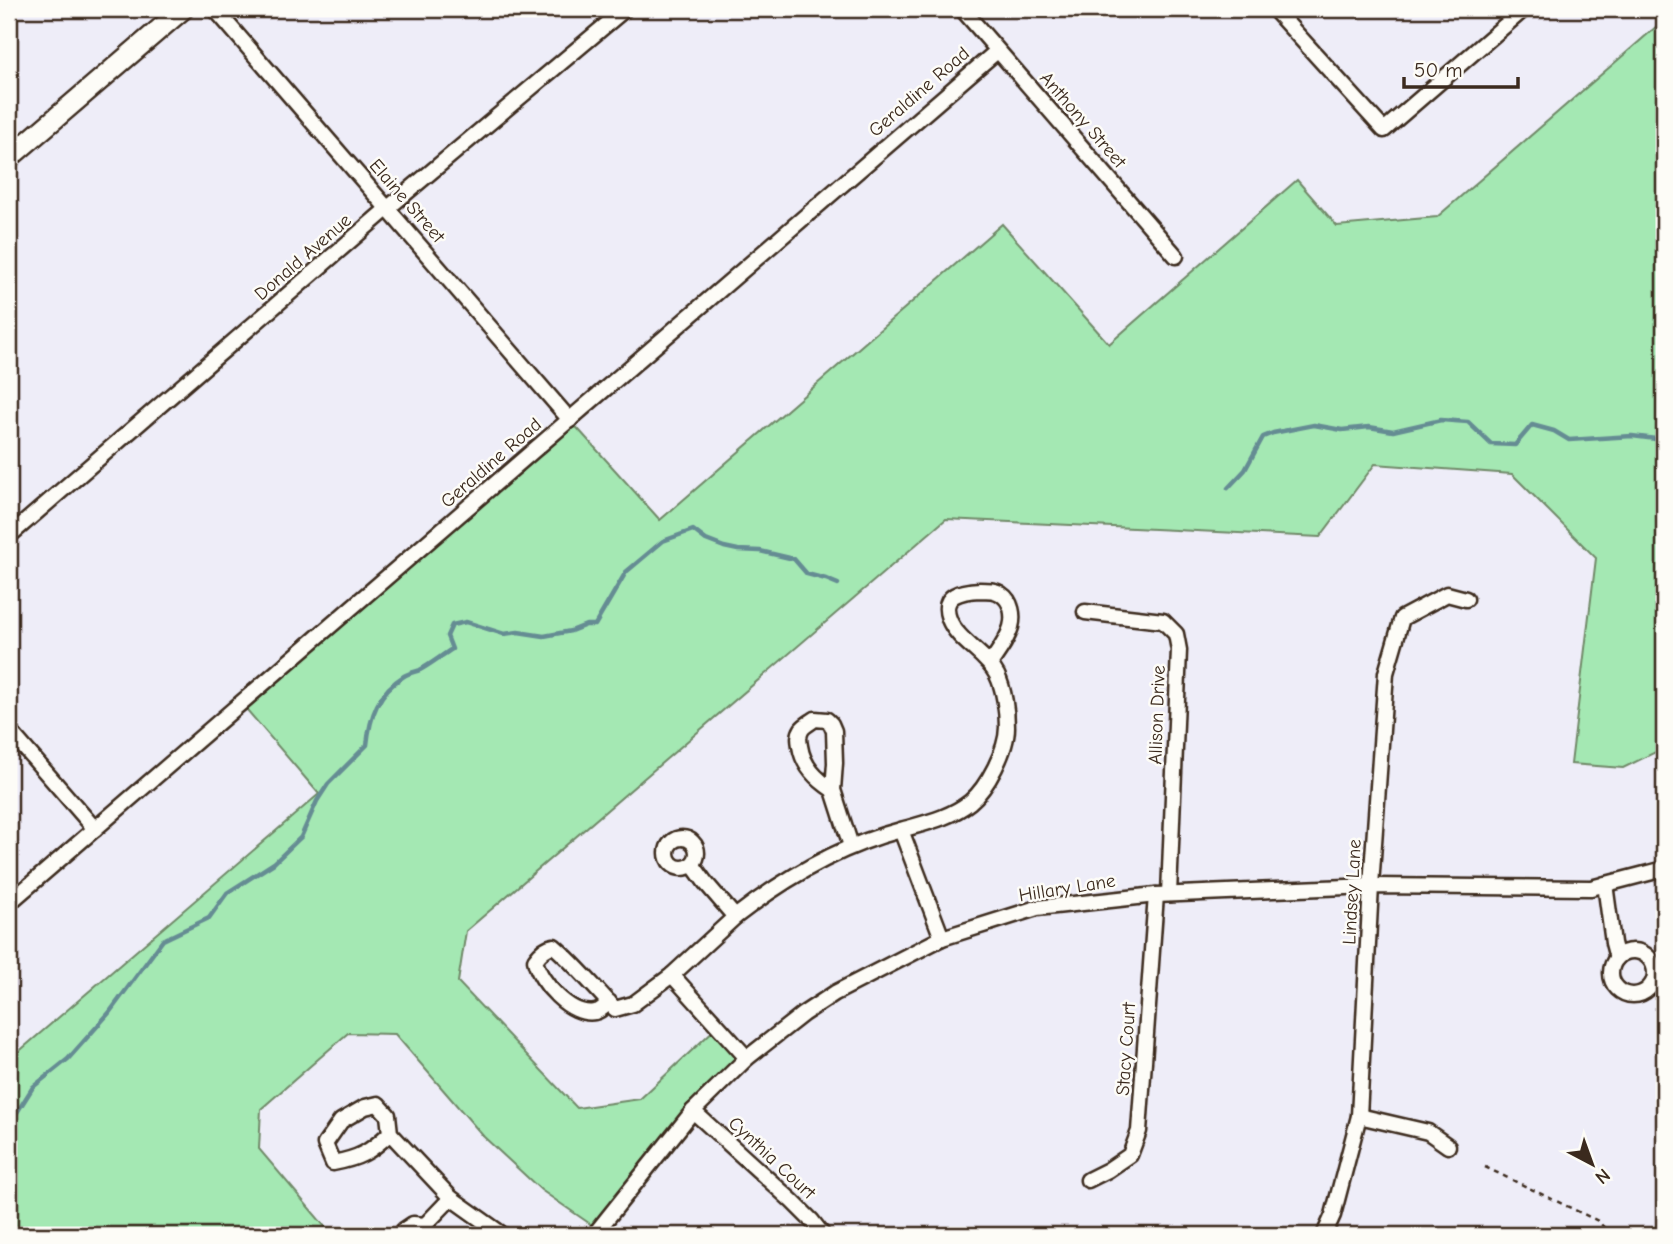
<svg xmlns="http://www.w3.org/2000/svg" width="1673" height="1244" font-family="'Comic Neue',sans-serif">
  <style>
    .green { fill: #a4e8b3; stroke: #708968; stroke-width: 2 }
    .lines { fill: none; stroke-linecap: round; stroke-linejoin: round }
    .stream { stroke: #658c93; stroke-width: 4.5 }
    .minor-casing { stroke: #3b2a1e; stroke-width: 19 }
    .major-casing { stroke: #3b2a1e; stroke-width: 24 }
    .path { stroke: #3b2a1e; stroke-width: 2.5; stroke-dasharray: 5 5; stroke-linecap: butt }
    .minor { stroke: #fdfcf7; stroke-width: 14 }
    .major { stroke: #fdfcf7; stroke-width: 19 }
    .labels { text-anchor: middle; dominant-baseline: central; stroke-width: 5; stroke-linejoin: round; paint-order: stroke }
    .street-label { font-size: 19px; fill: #3b2a1e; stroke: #fdfcf7 }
  </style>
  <rect width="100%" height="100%" fill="#eeedf8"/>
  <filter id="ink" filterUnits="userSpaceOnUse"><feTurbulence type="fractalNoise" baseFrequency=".0143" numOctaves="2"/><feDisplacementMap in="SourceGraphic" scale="14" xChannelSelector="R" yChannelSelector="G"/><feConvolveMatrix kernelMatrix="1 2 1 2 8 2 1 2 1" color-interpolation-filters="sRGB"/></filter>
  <g filter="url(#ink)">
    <polygon class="green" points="1664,20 1664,748 1623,768 1571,764 1596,558 1512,474 1375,464 1320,537 946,519 466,931 458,982 577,1108 640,1099 718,1026 747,1058 599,1230 541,1190 484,1137 395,1034 348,1033 261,1109 259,1149 332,1235 9,1235 9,1060 319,794 241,703 570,420 660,520 1002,224 1109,344 1297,180 1337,226 1437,217"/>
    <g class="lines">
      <g class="stream">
        <polyline points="1228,488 1245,470 1263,437 1273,433 1314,425 1342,430 1369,427 1393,431 1441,420 1468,422 1491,444 1515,445 1532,425 1554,431 1569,440 1632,436 1664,440"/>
        <path d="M9,1125L33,1087L68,1059L109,1013L163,940L209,918L227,893L274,863L301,837L317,801L328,784L367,745C370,716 378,692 404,676C409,673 415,672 420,670C431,664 441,656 452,649L447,636L452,625L466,622L504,634L518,632L544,636L571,631L586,625H595L626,572L663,541L693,530L706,540L724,547L738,550L760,551L794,559L807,574L826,579L838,584"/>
      </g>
      <g class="minor-casing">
        <g id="minor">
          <polyline points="215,9 570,420"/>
          <polyline points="962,9 1176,256"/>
          <polyline points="1274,9 1384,130 1524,9"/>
          <polyline points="9,536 388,208 625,9"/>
          <polyline points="1085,612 1163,621 1176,634 1179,650 1169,894"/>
          <polyline points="9,730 95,829"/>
          <path d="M833,790C816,779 803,766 800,746C799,740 798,735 802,729C805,725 811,722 815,719L827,720L831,724L834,731L835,763L833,790L851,846"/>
          <circle cx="682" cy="853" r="15"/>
          <polyline points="692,864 705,882 735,917 672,975 747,1058"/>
          <polyline points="1605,884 1613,943 1617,958"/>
          <polyline points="9,903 997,51"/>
          <path d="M735,917C785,878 839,846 901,830"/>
          <path d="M942,938L901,830C925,823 950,818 970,802C987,788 1007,750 1007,727C1007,711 1004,689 997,675C986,653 958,642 949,619C940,594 962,591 980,590C987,590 996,590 1001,594C1012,601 1014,616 1011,627C1007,641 998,652 990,664"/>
          <circle cx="1633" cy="973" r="22"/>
          <path d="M609,1002C605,1006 601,1011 595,1012C571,1017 539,982 535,960C539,954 546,947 554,946C576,965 595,988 615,1009L633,1004L672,975"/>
          <polyline points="693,1111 792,1201 812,1221 823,1235"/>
          <polyline points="1359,1116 1428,1132 1448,1146"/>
          <path d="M390,1133C370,1152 360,1158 333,1163L325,1144L341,1121L365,1107L378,1104L388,1115L390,1133L436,1182L451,1198L503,1235"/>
          <polyline points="1088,1180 1108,1170 1130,1155 1139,1131 1156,895"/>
          <polyline points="425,1225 451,1198"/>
          <polyline points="403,1235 404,1230 413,1224 425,1225"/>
          <polyline points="594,1235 693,1111 747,1058 803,1014 835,993 942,938 1037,908 1156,895 1371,886 1591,888 1664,869"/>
          <polyline points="1324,1235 1333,1215 1359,1116 1371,886 1386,673 1402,618 1447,594 1466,599"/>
        </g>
      </g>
      <g class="major-casing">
        <polyline id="major" points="9,158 183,9"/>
      </g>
      <polyline class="path" points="1485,1167 1598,1221 1611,1235"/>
      <use href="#minor" class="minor"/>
      <use href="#major" class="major"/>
    </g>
  </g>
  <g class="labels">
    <g class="street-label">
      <text transform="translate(919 92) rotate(-41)">Geraldine Road</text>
      <text transform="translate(1083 120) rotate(49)">Anthony Street</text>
      <text transform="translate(407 201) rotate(49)">Elaine Street</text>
      <text transform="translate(303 257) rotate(-41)">Donald Avenue</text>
      <text transform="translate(491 463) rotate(-41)">Geraldine Road</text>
      <text transform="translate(1157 715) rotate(-88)">Allison Drive</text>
      <text transform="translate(1067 888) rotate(-9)">Hillary Lane</text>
      <text transform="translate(1352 892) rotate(-87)">Lindsey Lane</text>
      <text transform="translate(1126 1049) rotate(-86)">Stacy Court</text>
      <text transform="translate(772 1158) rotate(43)">Cynthia Court</text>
    </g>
  </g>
  <rect width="1673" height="1244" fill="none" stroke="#fdfcf7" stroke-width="35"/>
  <rect x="18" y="18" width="1638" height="1209" fill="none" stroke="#3b2a1e" stroke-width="2.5" filter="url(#ink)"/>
  <g transform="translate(1592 1164) rotate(139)" stroke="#fdfcf7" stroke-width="5" paint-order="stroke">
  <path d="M0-5L12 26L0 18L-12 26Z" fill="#3b2a1e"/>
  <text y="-10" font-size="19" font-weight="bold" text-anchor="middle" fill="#3b2a1e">N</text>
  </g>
  <path d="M1404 77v10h114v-10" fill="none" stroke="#3b2a1e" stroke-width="3.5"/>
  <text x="1414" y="77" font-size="21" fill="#3b2a1e" stroke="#fdfcf7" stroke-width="5" paint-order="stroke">50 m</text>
</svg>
